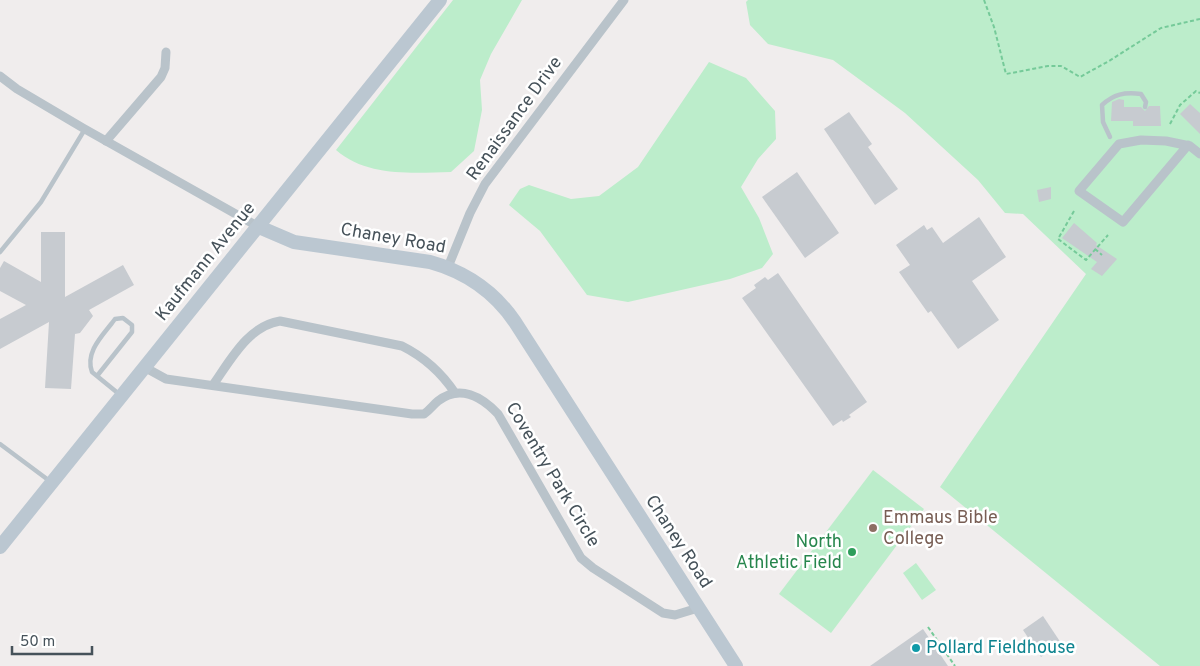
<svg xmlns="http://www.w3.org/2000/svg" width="1200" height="666" font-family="Overpass,sans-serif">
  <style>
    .green { fill: #bcedcb }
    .building { fill: #c7cbd0 }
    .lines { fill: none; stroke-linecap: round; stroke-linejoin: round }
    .path { stroke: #75ca99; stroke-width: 2; stroke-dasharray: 4 2.5; stroke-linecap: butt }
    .lane { stroke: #b9c3ca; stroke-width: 4.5 }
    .street { stroke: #b9c3ca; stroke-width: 9 }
    .secondary { stroke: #bbc7d1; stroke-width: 14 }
    .education-dot { fill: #8d6e63; stroke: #fff; stroke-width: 2 }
    .leisure-dot { fill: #2e9e5b; stroke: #fff; stroke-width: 2 }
    .culture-dot { fill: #0f9aa8; stroke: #fff; stroke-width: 2 }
    .labels { text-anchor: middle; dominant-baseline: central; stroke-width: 5; stroke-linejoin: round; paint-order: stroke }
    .street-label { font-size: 18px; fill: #46525a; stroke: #fff }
    .education-label { font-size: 18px; fill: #785e54; stroke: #fff; text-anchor: start }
    .leisure-label { font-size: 18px; fill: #27864d; stroke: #fff; text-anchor: end }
    .culture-label { font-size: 18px; fill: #0d838f; stroke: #fff; text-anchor: start }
  </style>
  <rect width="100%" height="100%" fill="#f0eded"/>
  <g class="green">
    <path d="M453,0H522L491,54L480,80L482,110L474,151L451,172C412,173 367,177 336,150Z"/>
    <polygon points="748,0 1200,0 1200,666 1160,666 940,487 1086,274 1023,214 1005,213 978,180 905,113 833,60 768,44 750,25 746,2"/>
    <polygon points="709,62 746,78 775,111 776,139 758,159 741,187 759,218 773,254 762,268 730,279 628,302 587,295 540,231 509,205 520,189 529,185 571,199 599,196 638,167"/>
    <polygon points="873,470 924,509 831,633 779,594"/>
    <polygon points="916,563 936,590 922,600 903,573"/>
  </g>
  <g class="building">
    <polygon points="1119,99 1124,100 1124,107 1141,107 1145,111 1149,106 1160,106 1161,126 1133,126 1133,121 1111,121 1112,102"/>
    <polygon points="1190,104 1200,113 1200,134 1180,114"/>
    <polygon points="849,112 872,144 868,147 898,189 875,205 824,129"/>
    <polygon points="797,172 839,233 805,258 762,197"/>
    <polygon points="1051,187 1051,199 1039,202 1037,190"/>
    <polygon points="979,217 1006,257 972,281 999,320 958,349 931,311 928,313 899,272 910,265 896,245 924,225 927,230 932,227 943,243"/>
    <polygon points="1074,223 1097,243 1096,245 1117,259 1102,276 1091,269 1097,262 1062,238"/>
    <polygon points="41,232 65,232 65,297 123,265 134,285 89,310 93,316 80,333 75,334 71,389 45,388 49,322 0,349 0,319 26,305 0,291 0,268 4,261 41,282"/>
    <polygon points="778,273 867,402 849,415 851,417 843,422 842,420 833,426 742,298 756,288 754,285 765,277 768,280"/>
    <polygon points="1043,616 1061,643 1041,657 1023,630"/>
    <polygon points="923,629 948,666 870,666"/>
  </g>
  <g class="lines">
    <g class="path">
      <polyline points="984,0 994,27 1006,74 1048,66 1061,66 1080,77 1109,61 1161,28 1200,19"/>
      <polyline points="1170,124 1180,105 1196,91 1200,93"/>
      <polyline points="1074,211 1058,239 1086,260 1108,235"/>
      <polyline points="1095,249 1102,255"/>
      <polyline points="928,627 955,666"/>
    </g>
    <g class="lane">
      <path d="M1110,137L1103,122L1102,105C1114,94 1124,92 1141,94L1146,102L1145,107"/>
      <polyline points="0,252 41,202 85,129"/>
      <path d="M97,376L132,332V325L123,318L115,319L112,323C101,337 85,353 92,372L119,394"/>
      <polyline points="0,444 51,482"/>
    </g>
    <g class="street">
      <polyline points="0,76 17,89 83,128 259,227"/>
      <polyline points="106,141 161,77 165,68 166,52"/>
      <polyline points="1188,145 1123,222 1079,191 1119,144 1141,140 1166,141 1190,146 1200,154"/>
      <polyline points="448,267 470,213 485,184 624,0"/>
      <path d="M146,368L166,379L412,414H424C430,410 433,405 438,401C460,384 482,397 498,414L581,558L593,568L663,613L675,615L698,608"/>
      <path d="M213,385C230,361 248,326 280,321L402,346C424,357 441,372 455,393"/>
    </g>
    <g class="secondary">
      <path d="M259,227L294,242L430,262C466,272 494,291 515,322L736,666"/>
      <polyline points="0,547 440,0"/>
    </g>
  </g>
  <circle class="education-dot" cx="873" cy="528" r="5"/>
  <circle class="leisure-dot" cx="852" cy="552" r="5"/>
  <circle class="culture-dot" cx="916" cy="648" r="5"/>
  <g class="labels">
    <g class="street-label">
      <text transform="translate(515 119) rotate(-54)">Renaissance Drive</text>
      <text transform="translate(393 239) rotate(10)">Chaney Road</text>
      <text transform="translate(206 262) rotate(-51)">Kaufmann Avenue</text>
      <text transform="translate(552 475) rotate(59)">Coventry Park Circle</text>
      <text transform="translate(678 542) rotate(57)">Chaney Road</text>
    </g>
    <g class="education-label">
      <text x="883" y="518">Emmaus Bible<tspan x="883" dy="21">College</tspan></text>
    </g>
    <g class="leisure-label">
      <text x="842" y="542">North<tspan x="842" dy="21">Athletic Field</tspan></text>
    </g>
    <g class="culture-label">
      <text x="926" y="648">Pollard Fieldhouse</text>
    </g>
  </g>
  <path d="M12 646v8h80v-8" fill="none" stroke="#46525a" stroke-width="2.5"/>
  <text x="20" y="646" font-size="15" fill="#46525a" stroke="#ffffff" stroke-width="4" paint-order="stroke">50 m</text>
</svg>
